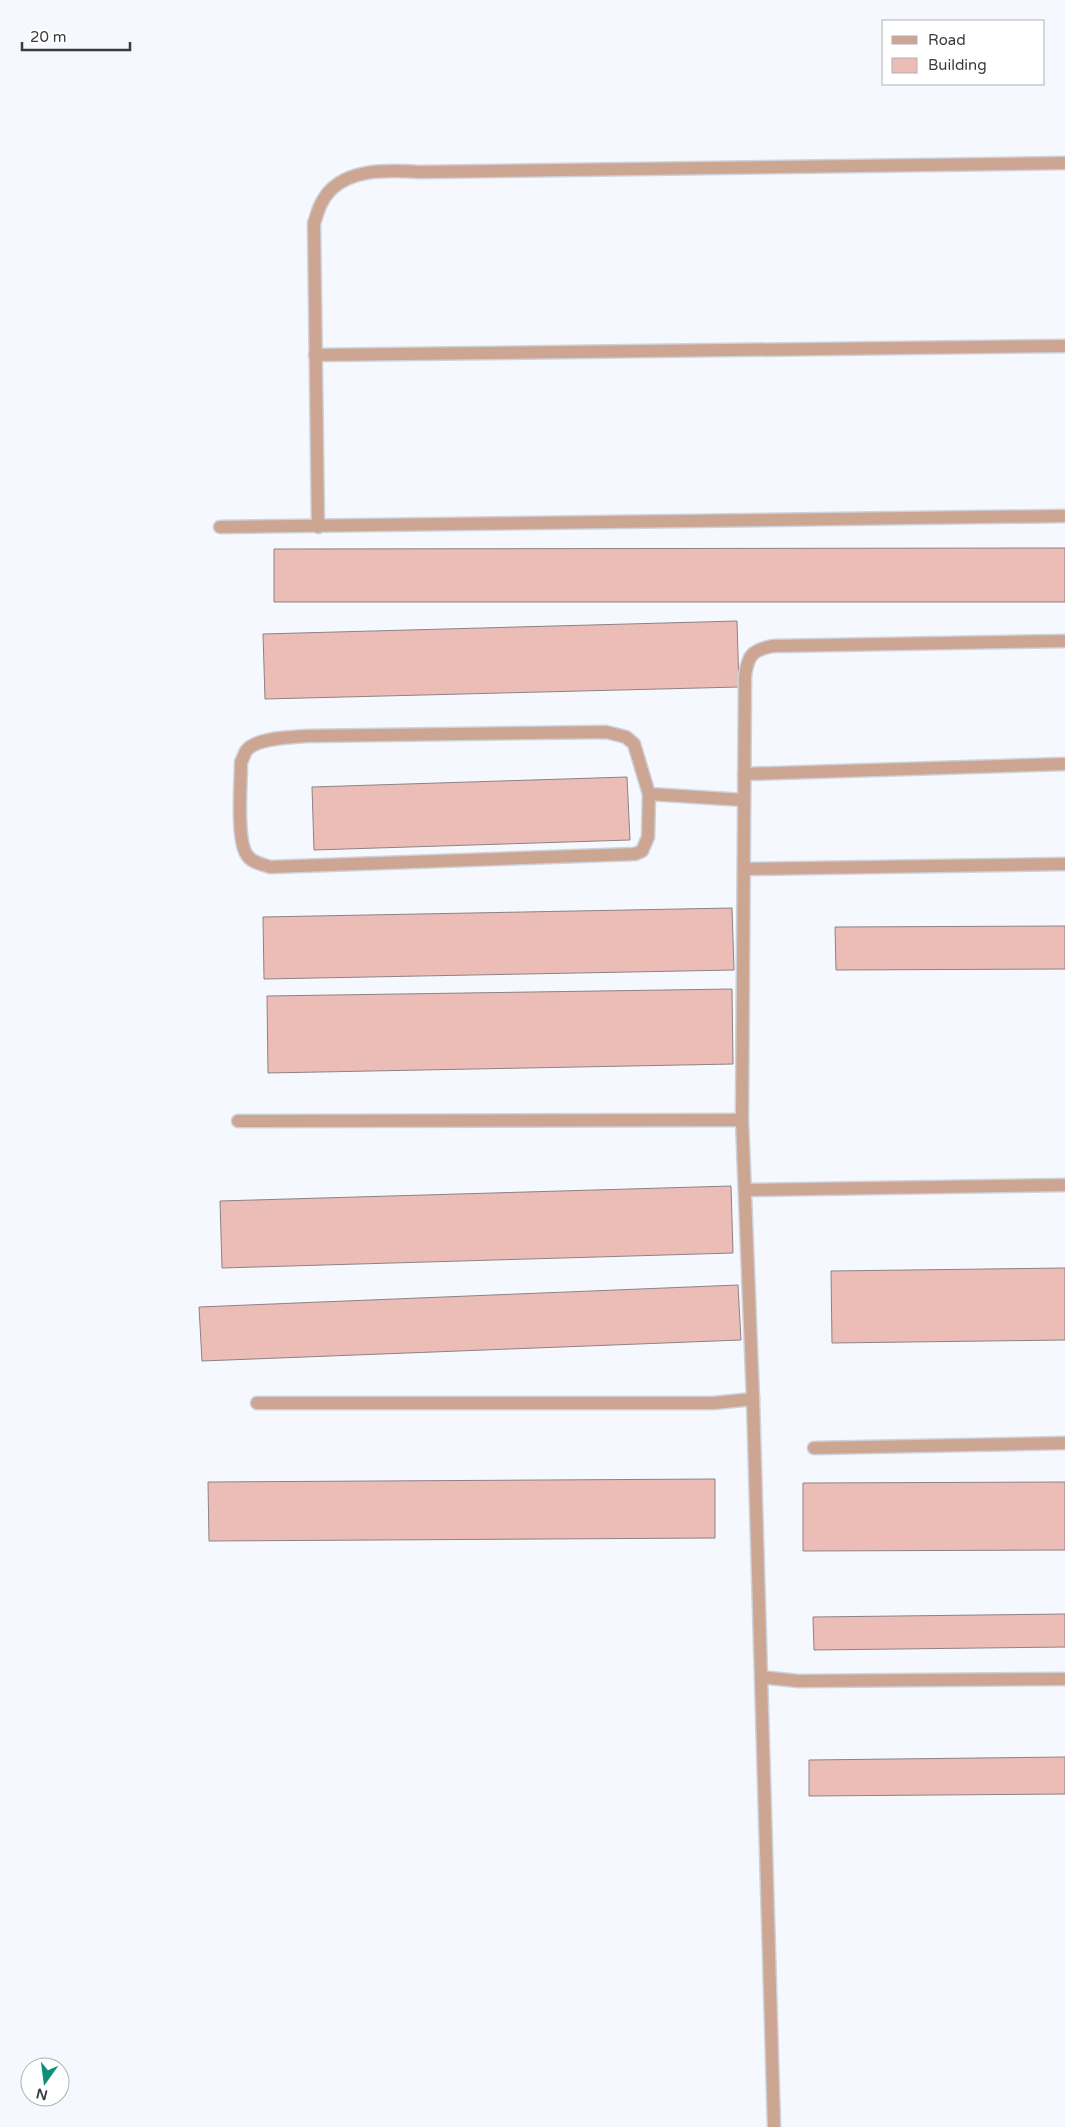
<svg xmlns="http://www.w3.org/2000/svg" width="1065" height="2127" font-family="'Varela Round',sans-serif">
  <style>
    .building { fill: #ecbdb6; stroke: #8e8281 }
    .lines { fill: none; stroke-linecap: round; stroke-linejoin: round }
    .minor-casing { stroke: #d0d2d9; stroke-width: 15 }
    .minor { stroke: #cca693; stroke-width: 12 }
  </style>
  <rect width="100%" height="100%" fill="#f6f8ff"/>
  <g class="building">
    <polygon points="1065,548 1065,602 274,602 274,549"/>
    <polygon points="737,621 739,687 265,699 263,634"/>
    <polygon points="627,777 630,840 314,850 312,787"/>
    <polygon points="732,908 734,970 264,979 263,917"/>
    <polygon points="1065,926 1065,969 836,970 835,927"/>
    <polygon points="732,989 733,1064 268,1073 267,996"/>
    <polygon points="731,1186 733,1253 222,1268 220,1201"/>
    <polygon points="1065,1268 1065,1340 832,1343 831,1271"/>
    <polygon points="738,1285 741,1340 202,1361 199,1307"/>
    <polygon points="715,1479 715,1538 209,1541 208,1482"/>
    <polygon points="1065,1482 1065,1550 803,1551 803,1483"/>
    <polygon points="1065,1614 1065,1647 814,1650 813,1617"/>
    <polygon points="1065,1757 1065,1794 809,1796 809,1760"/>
  </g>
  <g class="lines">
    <g class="minor-casing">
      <g id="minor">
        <polyline points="315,355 1065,346"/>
        <polyline points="220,527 1065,516"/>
        <path d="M318,527L314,223C317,216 318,208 322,202C340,167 388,170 420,172L1065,163"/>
        <polyline points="744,774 1065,764"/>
        <path d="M649,794L634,744L626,737L606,732L307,736C291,737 255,738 246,751C244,754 243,759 241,762C241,783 236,840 247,855C252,863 262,864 270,867L635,854L642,851L648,837L649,794L744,800"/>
        <polyline points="744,869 1065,864"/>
        <polyline points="238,1121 742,1120"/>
        <polyline points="745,1190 1065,1185"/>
        <polyline points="257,1403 714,1403 753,1399"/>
        <polyline points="814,1448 1065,1443"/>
        <polyline points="761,1677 798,1681 1065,1679"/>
        <path d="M774,2127L753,1399L742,1120L745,676C748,655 752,650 773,646L1065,641"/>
      </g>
    </g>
    <use href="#minor" class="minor"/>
  </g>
  <rect x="882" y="20" width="162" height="65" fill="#ffffff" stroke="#b0b1b2"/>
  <rect x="892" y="36" width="25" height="8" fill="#cca693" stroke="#b0b1b2"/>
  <text x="928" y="45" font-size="15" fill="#3a3b3f">Road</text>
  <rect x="892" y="58" width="25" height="15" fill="#ecbdb6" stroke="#b0b1b2"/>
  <text x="928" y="70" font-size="15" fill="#3a3b3f">Building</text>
  <g transform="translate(45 2082) rotate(194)"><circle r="24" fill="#ffffff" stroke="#b0b1b2"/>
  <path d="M0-4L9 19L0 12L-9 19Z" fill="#0d9077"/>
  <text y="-8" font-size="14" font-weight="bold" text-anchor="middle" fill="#3a3b3f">N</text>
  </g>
  <path d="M22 42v8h108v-8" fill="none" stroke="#3a3b3f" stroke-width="2.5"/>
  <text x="30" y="42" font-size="15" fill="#3a3b3f" stroke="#ffffff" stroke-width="4" paint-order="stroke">20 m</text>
</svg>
